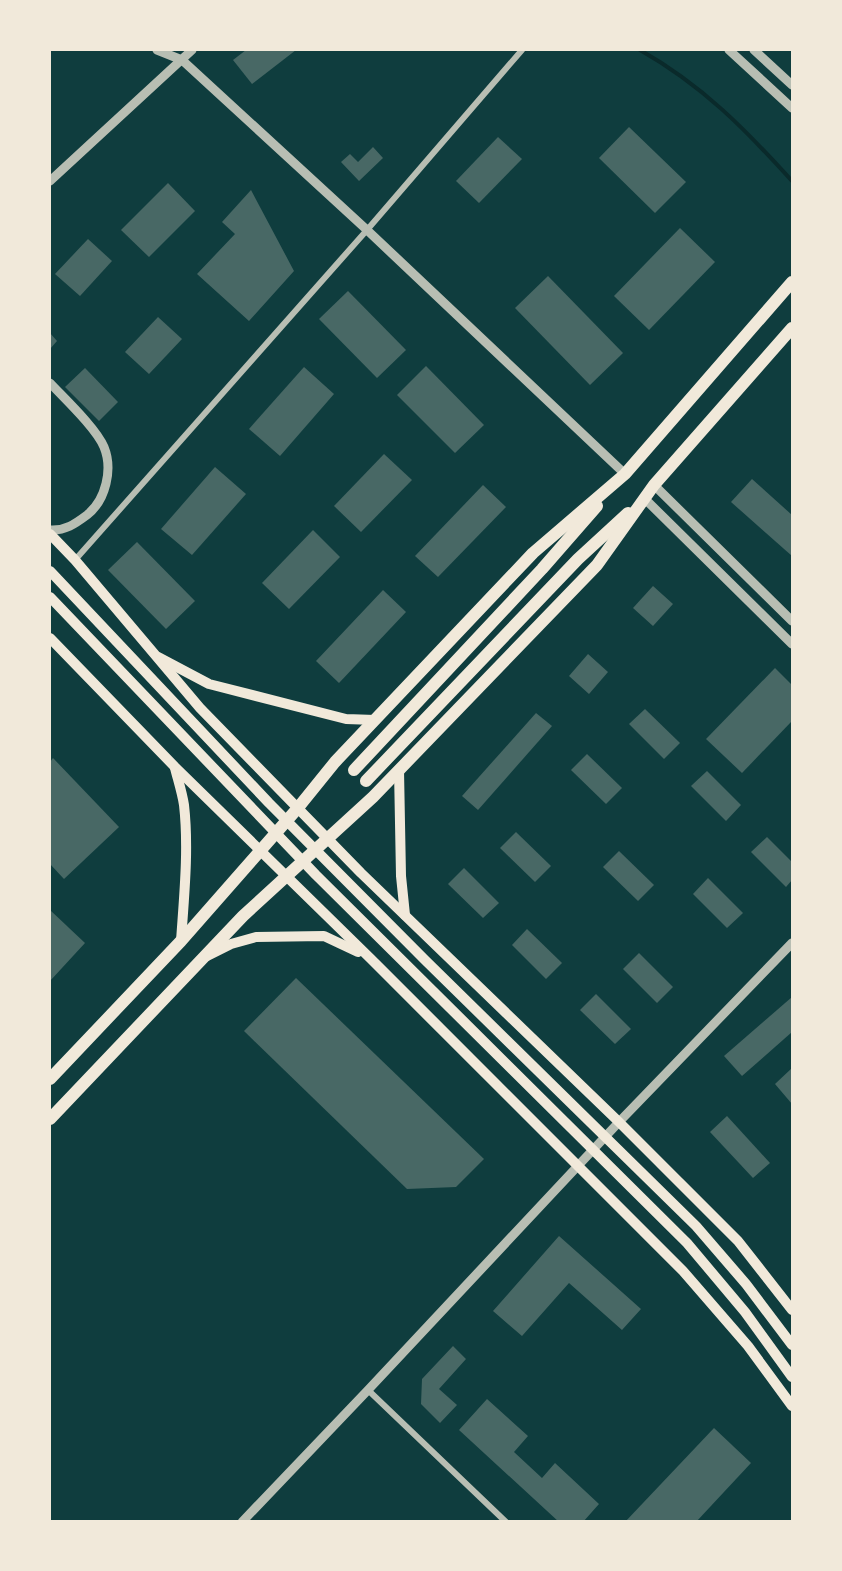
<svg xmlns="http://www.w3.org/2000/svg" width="842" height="1571" font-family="Arial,sans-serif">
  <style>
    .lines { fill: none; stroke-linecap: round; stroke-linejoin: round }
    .stream { stroke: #0a2a2b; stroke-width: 4 }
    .building { fill: #486865 }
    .minor { stroke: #b8beb3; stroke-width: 6 }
    .tertiary { stroke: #b8beb3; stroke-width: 9 }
    .secondary { stroke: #f1e9da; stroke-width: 10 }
    .primary { stroke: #f1e9da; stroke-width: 12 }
  </style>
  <rect width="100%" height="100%" fill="#0f3d3e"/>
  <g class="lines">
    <path class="stream" d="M640,50C702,85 745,129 792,181"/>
  </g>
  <g class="building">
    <polygon points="246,50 296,50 252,84 233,60"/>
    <polygon points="629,127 686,182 655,213 599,158"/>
    <polygon points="498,137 522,159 479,203 456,181"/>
    <polygon points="373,147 383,158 359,181 341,162 350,154 358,162"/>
    <polygon points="168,183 195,211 149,257 121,230"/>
    <polygon points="251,190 294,271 249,321 197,274 235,234 222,222"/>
    <polygon points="680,228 715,262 649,330 614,296"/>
    <polygon points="88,239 112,261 80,296 55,274"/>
    <polygon points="548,276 623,353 590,385 515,308"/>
    <polygon points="348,291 406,350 377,378 319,319"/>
    <polygon points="158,317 182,339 149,374 125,352"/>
    <polygon points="50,333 57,341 50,349"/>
    <polygon points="426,366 484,425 455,453 397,395"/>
    <polygon points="304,367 334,394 280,456 249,429"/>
    <polygon points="85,368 118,402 99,421 65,387"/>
    <polygon points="384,454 412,480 361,532 334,506"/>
    <polygon points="215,467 246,494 192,555 161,529"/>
    <polygon points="752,479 792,515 792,556 731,502"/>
    <polygon points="483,485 506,507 438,577 415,556"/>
    <polygon points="313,530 340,557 289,609 262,583"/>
    <polygon points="137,542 195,601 166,629 108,570"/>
    <polygon points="653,586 673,604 653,626 633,608"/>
    <polygon points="383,590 406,612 339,683 316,661"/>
    <polygon points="588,654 608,672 589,694 569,676"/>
    <polygon points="775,668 792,685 792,721 742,773 706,739"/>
    <polygon points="645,709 680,743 664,759 629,724"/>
    <polygon points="536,713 552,726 478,810 462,796"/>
    <polygon points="587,754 622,788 606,804 571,770"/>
    <polygon points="53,758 119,827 64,879 50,864 50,762"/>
    <polygon points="707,771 741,805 726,821 691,786"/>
    <polygon points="516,832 551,866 535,882 500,848"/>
    <polygon points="767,837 792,862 792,880 786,887 751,852"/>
    <polygon points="619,851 654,885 638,901 603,867"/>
    <polygon points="464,868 499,903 483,918 448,884"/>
    <polygon points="708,878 743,913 727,928 693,894"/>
    <polygon points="50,910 85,943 50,981"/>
    <polygon points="527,929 562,963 546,979 512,945"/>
    <polygon points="639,953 673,987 657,1003 623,969"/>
    <polygon points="296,978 484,1159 456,1187 407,1189 244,1031"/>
    <polygon points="596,994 631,1029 615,1044 580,1010"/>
    <polygon points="792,997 792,1032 742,1076 724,1056"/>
    <polygon points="792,1068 792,1104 775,1084"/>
    <polygon points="727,1116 770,1163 753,1178 710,1132"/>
    <polygon points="559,1236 641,1309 622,1330 569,1283 522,1336 493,1311"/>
    <polygon points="453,1346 466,1359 439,1389 457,1405 440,1423 421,1404 422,1379"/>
    <polygon points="487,1399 528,1436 514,1452 542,1478 555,1463 599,1504 583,1522 559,1522 459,1430"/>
    <polygon points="714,1428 751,1463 696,1522 625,1522"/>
  </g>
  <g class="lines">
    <g class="minor">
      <polyline points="75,560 367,230 522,50"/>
      <polyline points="368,1390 506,1522"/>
    </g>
    <g class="tertiary">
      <polyline points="157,50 182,60 367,230 625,474"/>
      <polyline points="729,50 792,108"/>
      <polyline points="754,50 792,85"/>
      <polyline points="50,181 192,50"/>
      <path d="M50,383C64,398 96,428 104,447C113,469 106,500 87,515C75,524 65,531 50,530"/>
      <polyline points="654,485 792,621"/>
      <polyline points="644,498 792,644"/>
      <polyline points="242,1522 368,1390 619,1122 792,943"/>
    </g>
    <g class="secondary">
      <polyline points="50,534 75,560 200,708 361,873 619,1122 738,1241 792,1310"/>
      <polyline points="50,571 269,803 425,960 696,1226 746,1284 792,1345"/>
      <polyline points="50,597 316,875 687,1243 745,1312 792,1377"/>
      <polyline points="50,638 175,767 371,959 683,1271 748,1346 792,1406"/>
      <polyline points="158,657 209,684 346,719 375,720"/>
      <path d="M175,768C178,780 182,792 184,805C189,849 184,897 181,941"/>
      <polyline points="399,770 401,876 405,915"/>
      <polyline points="207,956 231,944 256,937 324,936 358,952"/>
    </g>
    <g class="primary">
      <polyline points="354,770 542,569 597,506"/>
      <polyline points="366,781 578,559 628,513"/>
      <polyline points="50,1079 181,941 297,809 335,762 533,553 625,474 792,282"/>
      <polyline points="50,1119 243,916 373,797 597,565 654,485 792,328"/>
    </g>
  </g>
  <rect width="842" height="1571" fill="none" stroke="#f1e9da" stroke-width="102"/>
</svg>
